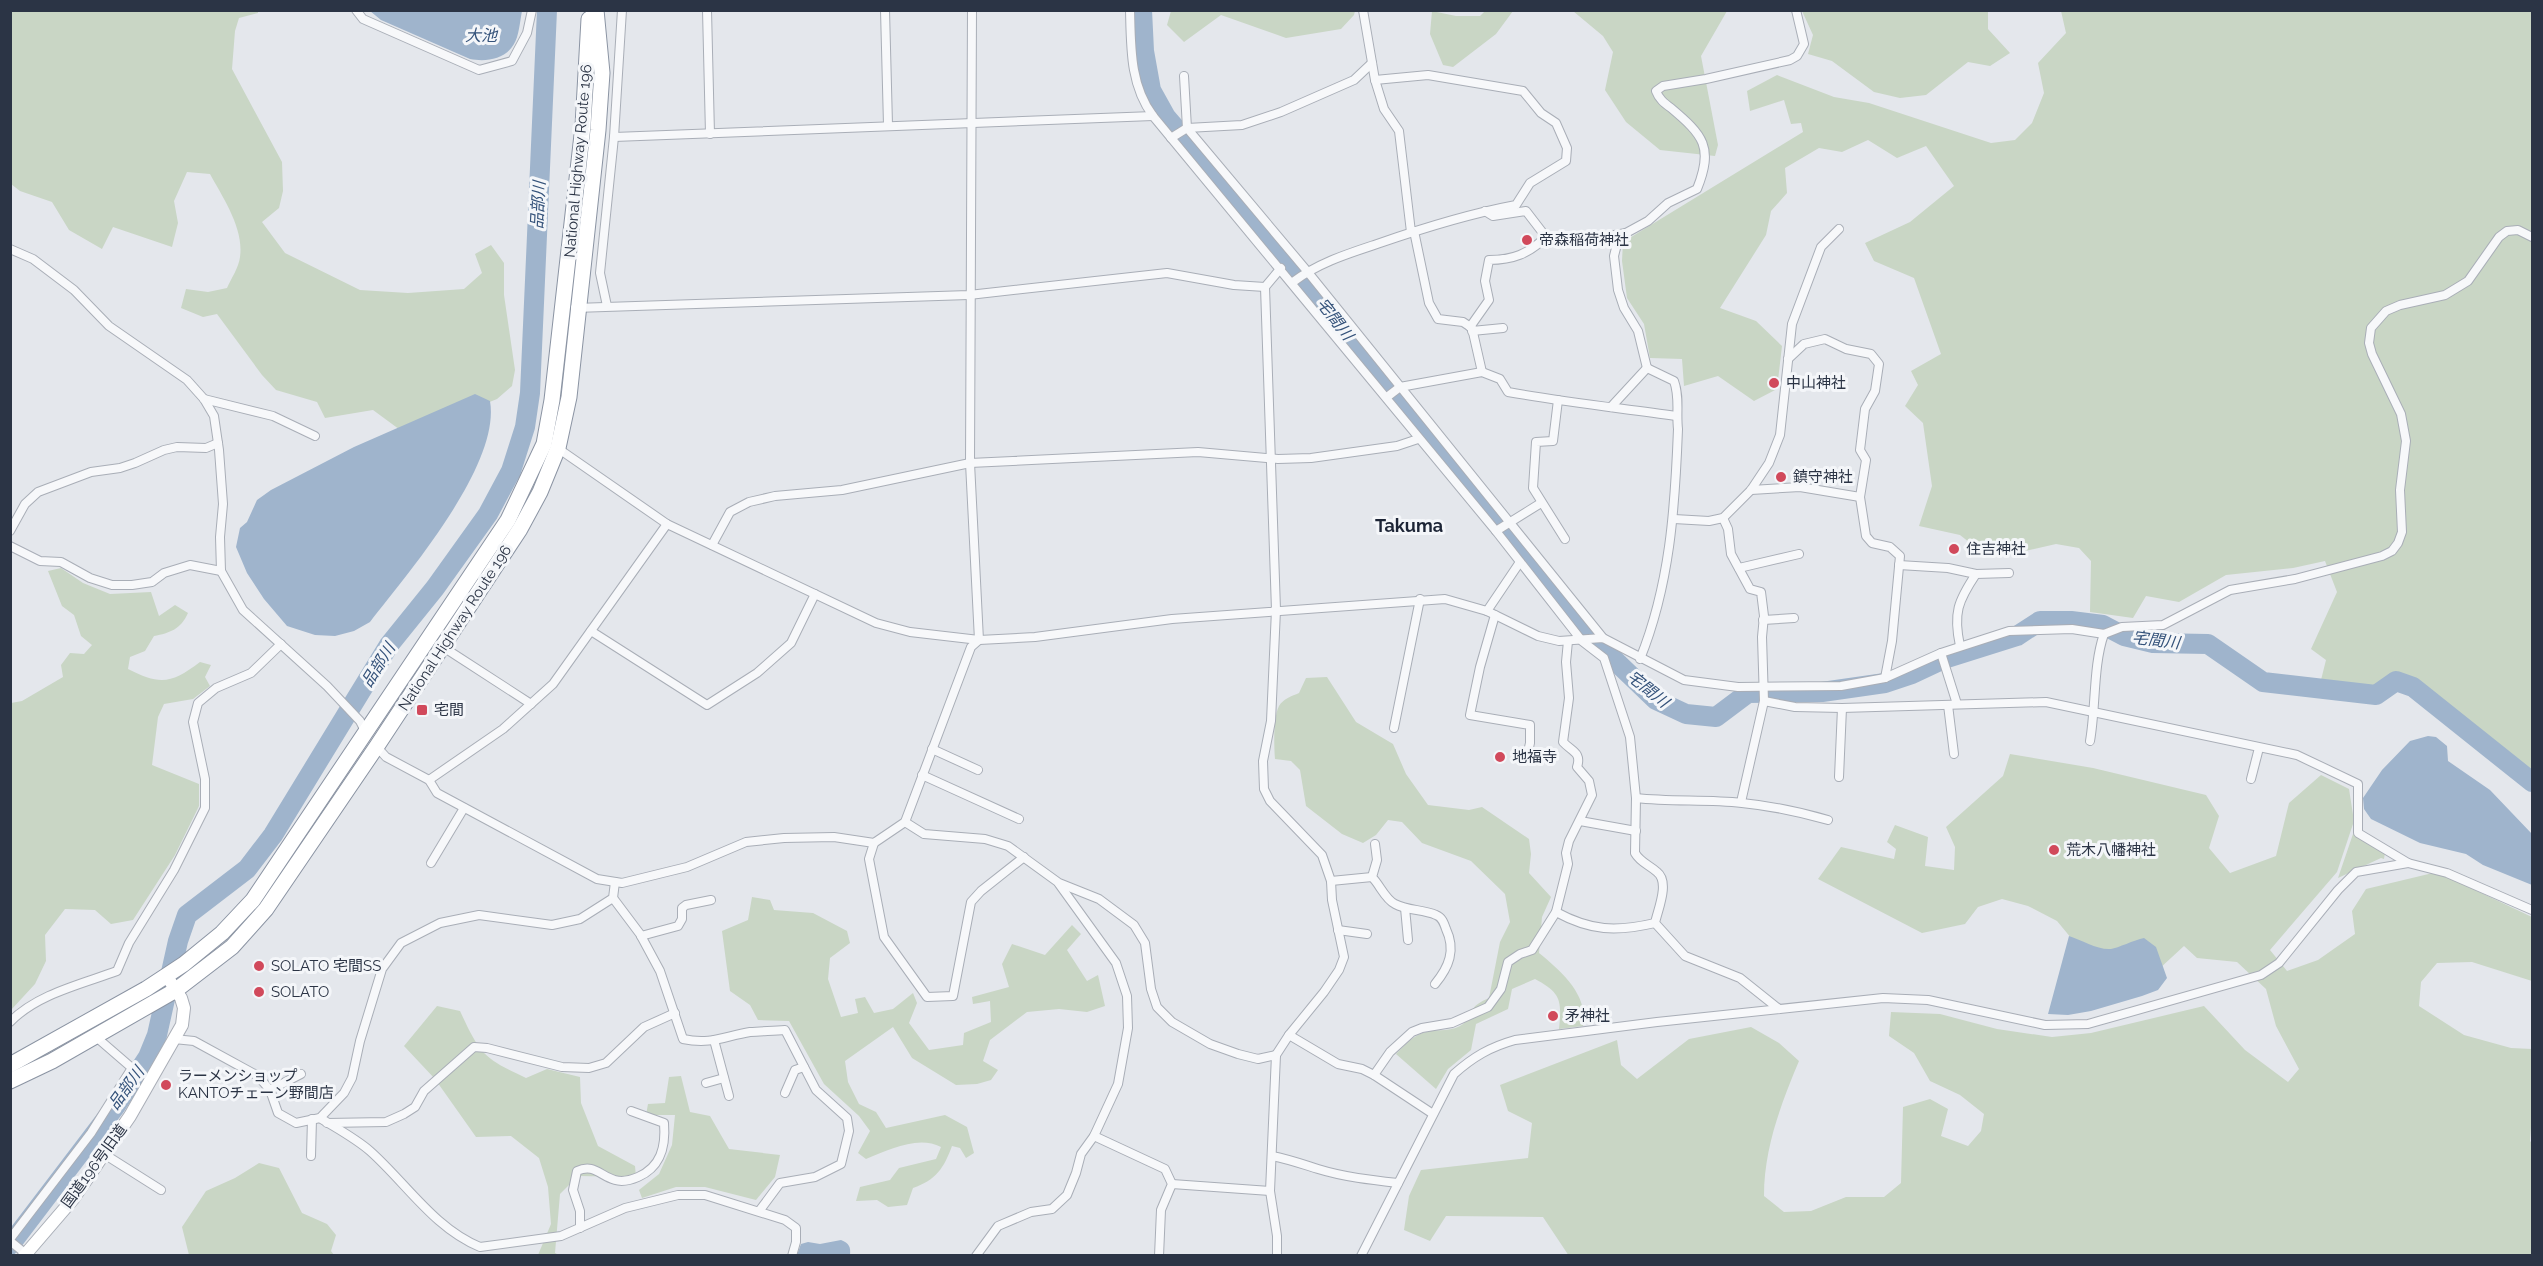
<svg xmlns="http://www.w3.org/2000/svg" width="2543" height="1266" font-family="Raleway,'Noto Sans JP',sans-serif">
  <style>
    .green { fill: #c9d6c5 }
    .water { fill: #9fb4cc }
    .lines { fill: none; stroke-linecap: round; stroke-linejoin: round }
    .river { stroke: #9fb4cc; stroke-width: 20 }
    .street-casing { stroke: #a9aeb7; stroke-width: 10 }
    .secondary-casing { stroke: #a9aeb7; stroke-width: 14 }
    .highway-casing { stroke: #8b94a3; stroke-width: 17 }
    .street { stroke: #f7f8fa; stroke-width: 8 }
    .secondary { stroke: #fff; stroke-width: 12 }
    .highway { stroke: #fff; stroke-width: 15 }
    .poi-dot { fill: #d1495b; stroke: #f4f6f9; stroke-width: 2 }
    .labels { text-anchor: middle; dominant-baseline: central; stroke-width: 6; stroke-linejoin: round; paint-order: stroke }
    .street-label { font-size: 15px; fill: #2b3445; stroke: #f4f6f9 }
    .poi-label { font-size: 15px; fill: #2b3445; stroke: #f4f6f9; text-anchor: start }
    .water-label { font-size: 16px; font-style: italic; fill: #34527a; stroke: #f4f6f9 }
    .quarter-label { font-size: 18px; font-weight: bold; fill: #1d2536; stroke: #f4f6f9 }
  </style>
  <rect width="100%" height="100%" fill="#e4e7ec"/>
  <g class="green">
    <path d="M10,11H258V13L239,18L235,31L232,69L282,162L283,191L279,208L262,222L285,253L360,290L408,293L464,289L482,273L475,254L491,245L504,263V295L515,370L512,386L497,399L407,435L373,410L325,418L317,402L276,390L262,375L217,314L203,317L181,308L186,289L208,292L227,288C231,279 239,267 240,257C244,228 223,198 210,174L187,172L174,201L178,223L172,247L113,227L102,249L69,230L52,202L20,191L11,184Z"/>
    <polygon points="1171,11 1171,10 1355,11 1354,15 1341,29 1286,38 1221,15 1184,42 1167,25"/>
    <polygon points="1432,11 1456,16 1480,16 1485,11 1513,11 1496,34 1453,67 1443,65 1430,34"/>
    <polygon points="1573,11 1727,11 1701,56 1718,145 1715,156 1660,150 1626,122 1605,90 1613,52 1603,36"/>
    <polygon points="1802,11 1988,11 1988,29 2010,53 1990,66 1968,62 1926,95 1900,98 1874,92 1832,61 1808,54 1813,35"/>
    <polygon points="2061,11 2532,11 2532,771 2414,678 2396,675 2372,690 2320,684 2326,660 2311,649 2337,592 2325,561 2293,568 2226,575 2179,602 2146,596 2133,618 2090,612 2091,561 2079,548 2056,544 2007,555 1979,550 1960,535 1919,526 1932,486 1923,423 1905,406 1918,385 1911,371 1941,354 1914,278 1874,261 1865,243 1910,222 1954,186 1926,146 1897,158 1868,140 1842,152 1819,148 1785,168 1787,193 1771,211 1766,235 1720,308 1756,321 1782,346 1777,389 1754,401 1718,376 1684,386 1682,359 1650,358 1644,324 1627,298 1622,261 1623,242 1803,132 1801,123 1791,124 1784,100 1750,111 1747,91 1777,75 1834,97 1869,103 1991,143 2015,140 2032,123 2044,93 2038,63 2066,33"/>
    <path d="M61,568L83,583L110,594L151,592L159,616L175,605L188,613C181,629 170,633 154,636L145,651L130,657L128,669C161,686 172,683 200,662L211,665L205,677L210,686L193,699L164,704L158,717L152,765L199,784V806L175,855L133,920L111,924L95,910L65,909L45,935L46,961L35,984L11,1010V703L22,701L63,677L61,665L70,653L84,654L92,645L81,636L74,615L62,606L48,571Z"/>
    <path d="M1327,677L1356,722L1393,744L1406,774L1428,805L1469,810L1482,807L1529,839L1531,854L1529,873L1551,897L1542,917L1539,953C1561,971 1589,995 1583,1026L1559,1029C1562,1000 1561,993 1535,979L1512,989L1508,1009L1476,1024L1471,1050L1448,1069L1436,1089L1396,1054C1405,1045 1413,1035 1426,1032C1438,1029 1453,1032 1463,1024C1476,1012 1466,1008 1489,998L1500,942L1510,922L1505,894L1471,861L1422,843L1402,822L1388,820L1376,835L1363,843L1342,834L1306,806L1300,770L1291,761L1275,759C1274,747 1273,717 1279,706C1283,699 1292,696 1299,693L1306,678Z"/>
    <path d="M2010,754L2093,768L2206,795L2219,816L2209,848L2230,873L2276,856L2289,803L2321,775L2349,789L2354,821L2337,872L2270,950L2287,971L2318,960L2355,934L2352,911L2366,889L2437,872L2532,917V981L2472,962L2437,963L2421,982L2419,1006L2464,1035L2511,1048L2532,1049V1114L2530,1141L2532,1143V1255L1569,1256L1543,1217L1446,1216L1430,1241L1404,1230L1409,1196L1421,1170L1528,1158L1532,1123L1508,1111L1500,1085L1617,1040L1621,1065L1637,1079L1689,1039L1751,1027L1779,1043L1799,1061C1781,1104 1764,1148 1764,1196L1784,1212L1811,1211L1846,1197H1884L1901,1183L1903,1107L1930,1099L1948,1109L1941,1136L1968,1146L1981,1131L1984,1114L1960,1095L1930,1081L1914,1053L1889,1036L1891,1012L1940,1014L1997,1029L2052,1037L2091,1033L2204,1006L2245,1050L2288,1082L2299,1069L2276,1026L2266,989L2237,962L2197,958L2184,946L2159,969L2086,956L2057,921L2028,906L2002,899L1978,907L1965,924L1922,933L1818,879L1841,847L1894,859L1896,849L1887,842L1895,825L1928,837L1925,866L1954,870L1955,847L1946,827L2003,776Z"/>
    <polygon points="2353,834 2385,853 2384,859 2381,858 2338,878"/>
    <path d="M752,897L770,900L774,910L813,913L847,931L850,943L830,958L828,979L841,1017L858,1013L855,999L865,997L874,1013L893,1009L913,993L917,1003L909,1023L929,1050L963,1045L964,1033L991,1022L990,1001L973,1004L972,997L1009,987L1002,964L1012,944L1045,955L1072,925L1081,934L1067,950L1087,981L1098,975L1105,1006L1087,1012L1059,1009L1027,1012L990,1040L983,1061L998,1070L991,1080L977,1084L956,1085L912,1058L893,1027L845,1061L848,1082L859,1104L876,1112L886,1128L945,1115L967,1127L974,1153L966,1158L960,1148L952,1146C944,1168 936,1180 913,1188L907,1205L888,1207L877,1200L856,1201L860,1187L890,1180L899,1168L936,1159L941,1147C918,1135 889,1150 866,1159L858,1153L870,1131L859,1116L824,1084L789,1021L758,1020L750,1005L730,991L722,931L748,920Z"/>
    <path d="M437,1006L460,1011C480,1054 483,1058 526,1078L547,1069L580,1077L581,1103L598,1146L635,1166L636,1177L578,1176L560,1194L555,1253L559,1255H538L551,1224L548,1187L539,1158L511,1136L476,1137L435,1079L404,1046Z"/>
    <polygon points="681,1076 690,1112 710,1116 729,1149 780,1155 775,1177 756,1200 705,1187 676,1187 642,1198 639,1190 659,1174 672,1145 675,1115 646,1115 648,1104 665,1103 669,1077"/>
    <polygon points="259,1163 279,1168 302,1213 327,1224 336,1235 331,1251 334,1255 189,1255 182,1227 206,1191 235,1178"/>
  </g>
  <g class="water">
    <path d="M370,11H522C520,21 519,36 514,44C505,60 485,62 470,59L381,20Z"/>
    <path d="M475,394L490,401C501,465 408,573 370,622L354,631L335,636L315,635L287,626L264,599L247,573L236,547L240,528L247,522L257,500L271,490L354,447Z"/>
    <polygon points="2428,736 2436,737 2447,746 2448,761 2490,790 2532,834 2532,885 2483,865 2466,854 2420,843 2371,819 2364,809 2363,798 2382,770 2410,741"/>
    <path d="M2069,936C2082,940 2097,950 2111,949C2118,948 2134,940 2144,938L2156,947L2167,978L2158,990L2142,996L2091,1011L2068,1015L2048,1014Z"/>
    <path d="M841,1240C849,1243 851,1247 850,1255H797L801,1244L808,1242L820,1244Z"/>
  </g>
  <g class="lines">
    <g class="river">
      <polyline points="1142,10 1144,51 1151,90 1166,117 1296,268 1439,453 1604,650 1656,700 1686,714 1716,717 1748,693 1822,692 1885,683 1912,674 1944,659 2017,636 2040,621 2071,621 2103,625 2124,636 2153,643 2208,644 2263,682 2376,695 2396,681 2413,687 2532,782"/>
      <polyline points="10,1245 115,1107 148,1057 157,1035 178,941 187,915 247,869 273,835 389,645 435,588 488,514 511,471 525,427 530,393 547,10"/>
    </g>
    <g class="street-casing">
      <g id="street">
        <polyline points="356,10 363,19 479,70 512,61 527,33 532,10"/>
        <polyline points="707,10 710,134"/>
        <polyline points="885,10 888,125"/>
        <path d="M1130,10C1131,48 1130,85 1153,116L1496,531L1582,641L1604,658L1630,737L1636,798L1635,853C1640,862 1649,865 1657,872C1670,882 1658,909 1655,923L1685,956L1740,978L1779,1009"/>
        <polyline points="1363,10 1375,80 1384,109 1399,131 1411,232"/>
        <polyline points="1184,76 1187,128 1307,271 1603,638"/>
        <polyline points="614,137 1153,116"/>
        <polyline points="1171,138 1187,128 1242,125 1281,112 1354,80 1372,63"/>
        <polyline points="1485,211 1493,216 1526,211 1546,237 1586,240 1626,233"/>
        <polyline points="1414,231 1429,303 1438,319 1463,322 1472,328 1482,372"/>
        <polyline points="10,249 33,259 74,290 109,326 187,380 204,399 214,416 219,450 223,504 220,537 221,571 243,610 327,686 360,721 366,733"/>
        <path d="M1293,282C1318,263 1347,254 1377,244C1423,228 1468,214 1516,205L1530,183L1566,161L1567,148L1556,123L1541,113L1523,91L1428,75L1375,80"/>
        <polyline points="607,306 600,273 614,137 622,10"/>
        <polyline points="575,308 969,295 1167,273 1234,285 1265,287"/>
        <path d="M1470,327L1489,300L1485,281L1489,260C1513,260 1528,254 1546,237"/>
        <polyline points="1472,331 1503,328"/>
        <polyline points="1788,359 1804,344 1825,339 1846,349 1871,354 1879,364 1875,391 1865,409 1860,450 1866,460 1860,497 1866,536 1872,543 1890,547 1900,556 1892,641 1885,678"/>
        <path d="M1647,368L1638,331L1624,308L1618,290L1614,256L1617,244L1626,233L1648,221L1668,203L1697,189C1714,147 1703,135 1671,108C1664,103 1659,99 1656,91L1663,86L1706,79L1790,60L1797,56L1804,44L1796,10"/>
        <path d="M1387,397L1400,387L1482,372L1500,379L1508,392C1564,402 1620,408 1676,416"/>
        <polyline points="204,399 273,416 315,436"/>
        <polyline points="1558,400 1553,441 1536,442 1533,488 1565,539"/>
        <polyline points="1611,407 1647,368"/>
        <polyline points="556,447 667,524 876,623 910,632 979,640 1035,637 1172,619 1445,599 1487,611 1538,636 1559,641 1603,638 1684,680 1738,687 1841,686 1885,678 1941,653 2009,631 2072,629 2104,634 2122,627 2163,625 2230,590 2295,579 2382,556 2392,551 2398,543 2402,532 2400,490 2406,441 2401,414 2372,354 2369,343 2371,328 2386,311 2400,305 2445,295 2468,281 2499,237 2507,231 2518,230 2532,237"/>
        <polyline points="1751,490 1800,487 1860,497"/>
        <polyline points="1723,518 1728,529 1731,554 1750,589 1761,592 1764,616 1762,637 1764,701 1741,802"/>
        <polyline points="1674,519 1709,521 1723,518 1751,490 1769,463 1780,435 1792,324 1821,247 1839,229"/>
        <polyline points="10,531 25,504 38,492 91,472 120,468 135,463 164,450 177,447 206,448 218,443"/>
        <polyline points="1496,531 1541,503"/>
        <polyline points="712,545 730,512 749,502 775,496 842,490 970,463 1198,452 1278,459 1311,458 1397,446 1418,439"/>
        <polyline points="10,546 40,561 61,562 90,578 112,585 132,585 152,582 164,573 190,565 221,571"/>
        <polyline points="1899,565 1948,568 1976,574"/>
        <polyline points="1739,568 1799,554"/>
        <polyline points="1487,611 1520,562"/>
        <polyline points="1495,615 1480,667 1470,715 1530,725 1530,743 1527,756"/>
        <polyline points="1763,620 1794,618"/>
        <polyline points="591,631 707,705 757,673 791,643 815,594"/>
        <polyline points="440,645 531,704"/>
        <path d="M1960,646C1953,613 1958,601 1976,574L2009,573"/>
        <polyline points="1941,653 1957,704"/>
        <path d="M1640,659C1670,585 1675,508 1678,429C1676,412 1680,397 1674,381L1647,368"/>
        <polyline points="1764,701 1795,707 1842,708 2046,702 2297,755 2358,784 2358,833 2408,863 2447,873 2532,910"/>
        <polyline points="1948,705 1954,754"/>
        <polyline points="1394,728 1420,599"/>
        <path d="M2090,741C2096,707 2093,665 2104,634"/>
        <polyline points="376,746 386,757 429,780 437,793 597,879 622,883 687,867 746,842 784,838 834,837 874,843 905,822 971,647 979,640 970,463 972,10"/>
        <polyline points="932,749 978,770"/>
        <polyline points="922,775 1019,819"/>
        <polyline points="1839,777 1842,708"/>
        <polyline points="2251,779 2259,748"/>
        <polyline points="429,780 503,729 553,684 667,524"/>
        <path d="M1636,798C1672,802 1707,799 1742,803C1772,806 1800,812 1828,820"/>
        <polyline points="1580,821 1636,831"/>
        <polyline points="905,822 924,834 985,839 1008,846 1059,883 1099,899 1134,925 1145,943 1151,989 1157,1007 1172,1022 1210,1044 1238,1054 1258,1059 1276,1055"/>
        <polyline points="874,843 869,859 884,937 927,997 953,996 971,902 981,891 1024,857"/>
        <path d="M1375,844L1377,860L1372,877C1380,885 1385,899 1395,904C1408,911 1423,909 1436,915C1442,917 1444,923 1446,929C1456,950 1449,967 1435,984"/>
        <polyline points="431,863 464,808"/>
        <polyline points="1331,881 1372,877"/>
        <path d="M613,898L640,934L660,971L683,1039C711,1045 725,1036 750,1032C762,1031 773,1031 785,1030L816,1090L847,1118L849,1131L841,1164L815,1177L780,1183L760,1210"/>
        <polyline points="1405,908 1408,940"/>
        <path d="M1556,912C1591,931 1616,932 1655,923"/>
        <polyline points="1338,930 1367,934"/>
        <polyline points="641,936 678,926 682,919 682,908 686,905 711,900"/>
        <path d="M10,1022C37,994 82,984 117,971L129,943L174,870L205,808V779L193,722L198,703L216,688L251,673L281,644"/>
        <polyline points="1289,1035 1338,1064 1362,1069 1374,1075 1433,1114"/>
        <polyline points="174,1039 194,1041 258,1076 270,1090 278,1113 296,1123 320,1118 344,1093 352,1078 360,1041 382,969 401,943 440,923 479,915 552,925 580,919 613,898 615,882"/>
        <polyline points="714,1040 729,1096"/>
        <path d="M1374,1075L1390,1052L1412,1032L1422,1028L1452,1023L1488,1007L1501,989L1508,962L1520,954L1532,950L1556,912L1568,864L1566,853L1569,841L1592,795L1589,781L1577,767C1582,752 1571,751 1563,742L1569,698L1566,662L1568,641"/>
        <polyline points="706,1083 724,1078"/>
        <polyline points="270,1090 301,1074"/>
        <polyline points="785,1093 795,1070 804,1067"/>
        <path d="M320,1118C336,1128 355,1138 370,1151C406,1183 434,1228 480,1247L561,1236L625,1208L678,1195H705L785,1220L796,1228V1242L792,1256"/>
        <polyline points="327,1123 386,1122 404,1114 415,1107 424,1091 474,1047 487,1048 562,1067 589,1068 606,1063 644,1027 675,1013"/>
        <polyline points="1094,1136 1165,1169 1172,1184 1161,1210 1159,1256"/>
        <polyline points="104,1154 161,1190"/>
        <polyline points="311,1156 312,1119"/>
        <path d="M1272,1156C1288,1159 1302,1164 1318,1169C1344,1177 1371,1180 1398,1183"/>
        <polyline points="1172,1184 1270,1191"/>
        <path d="M580,1228V1211L573,1190L577,1171C594,1163 600,1176 615,1180C622,1182 631,1180 638,1177C661,1167 666,1147 664,1123L631,1111"/>
        <polyline points="10,1239 91,1133 132,1068 95,1036"/>
        <polyline points="10,1241 26,1254"/>
        <polyline points="976,1256 998,1226 1031,1212 1052,1209 1067,1195 1076,1173 1081,1154 1094,1136 1118,1084 1128,1028 1127,996 1116,963 1059,884"/>
        <polyline points="1277,1256 1277,1236 1270,1191 1276,1055 1289,1035 1324,992 1339,970 1344,957 1332,900 1331,881 1322,855 1270,801 1264,789 1263,761 1271,721 1276,610 1265,287 1281,268"/>
        <path d="M1361,1256L1454,1074C1473,1057 1490,1047 1515,1040L1657,1022L1883,998L1928,1000L2045,1025L2088,1024L2261,975L2279,963L2338,890L2356,872L2408,863"/>
      </g>
    </g>
    <g class="secondary-casing">
      <polyline id="secondary" points="24,1256 73,1199 130,1116 182,1025 184,1008 181,998 166,975"/>
    </g>
    <g class="highway-casing">
      <g id="highway">
        <polyline points="10,1065 146,989 184,964 222,933 253,900 508,520 544,444 552,400 583,126 589,19"/>
        <polyline points="10,1081 52,1061 176,990 232,947 266,909 377,746 520,529 540,492 558,448 569,397 598,130 602,73 596,10"/>
      </g>
    </g>
    <use href="#street" class="street"/>
    <use href="#secondary" class="secondary"/>
    <use href="#highway" class="highway"/>
  </g>
  <g class="poi-dot">
    <circle cx="1527" cy="240" r="6"/>
    <circle cx="1774" cy="383" r="6"/>
    <circle cx="1781" cy="477" r="6"/>
    <circle cx="1954" cy="549" r="6"/>
    <rect x="416" y="704" width="12" height="12" rx="3"/>
    <circle cx="1500" cy="757" r="6"/>
    <circle cx="2054" cy="850" r="6"/>
    <circle cx="259" cy="966" r="6"/>
    <circle cx="259" cy="992" r="6"/>
    <circle cx="1553" cy="1016" r="6"/>
    <circle cx="166" cy="1085" r="6"/>
  </g>
  <g class="labels">
    <g class="street-label">
      <text transform="translate(578 161) rotate(-85)">National Highway Route 196</text>
      <text transform="translate(455 628) rotate(-57)">National Highway Route 196</text>
      <text transform="translate(94 1166) rotate(-54)">国道196号旧道</text>
    </g>
    <g class="poi-label">
      <text x="1539" y="240">帝森稲荷神社</text>
      <text x="1786" y="383">中山神社</text>
      <text x="1793" y="477">鎮守神社</text>
      <text x="1966" y="549">住吉神社</text>
      <text x="434" y="710">宅間</text>
      <text x="1512" y="757">地福寺</text>
      <text x="2066" y="850">荒木八幡神社</text>
      <text x="271" y="966">SOLATO 宅間SS</text>
      <text x="271" y="992">SOLATO</text>
      <text x="1565" y="1016">矛神社</text>
      <text x="178" y="1076">ラーメンショップ<tspan x="178" dy="17">KANTOチェーン野間店</tspan></text>
    </g>
    <g class="water-label">
      <text x="481" y="35">大池</text>
      <text transform="translate(538 205) rotate(-87)">品部川</text>
      <text transform="translate(1335 319) rotate(52)">宅間川</text>
      <text transform="translate(2156 640) rotate(7)">宅間川</text>
      <text transform="translate(378 665) rotate(-58)">品部川</text>
      <text transform="translate(1648 689) rotate(39)">宅間川</text>
      <text transform="translate(126 1088) rotate(-54)">品部川</text>
    </g>
    <g class="quarter-label">
      <text x="1409" y="525">Takuma</text>
    </g>
  </g>
  <rect width="2543" height="1266" fill="none" stroke="#2b3445" stroke-width="24"/>
</svg>
